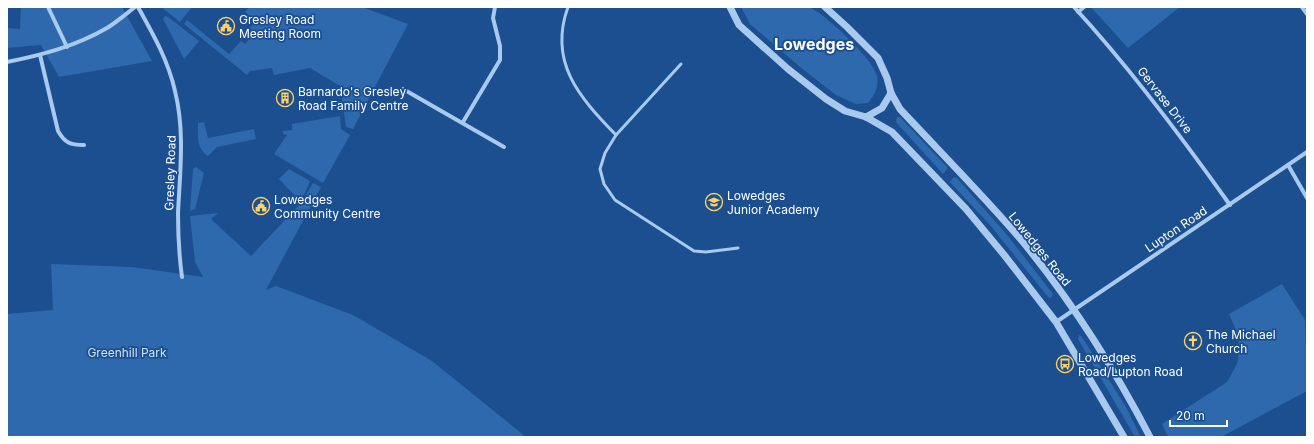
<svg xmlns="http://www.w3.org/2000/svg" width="1314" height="444" font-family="Inter,sans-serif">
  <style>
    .green { fill: #2e69ad }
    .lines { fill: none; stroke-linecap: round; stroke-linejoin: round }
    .service { stroke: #a9c9ee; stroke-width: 3 }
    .minor { stroke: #a9c9ee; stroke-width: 4 }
    .tertiary { stroke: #a9c9ee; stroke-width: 7 }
    .labels { text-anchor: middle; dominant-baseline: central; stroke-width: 3.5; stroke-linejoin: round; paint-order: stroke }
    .poi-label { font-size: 12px; fill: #fff; stroke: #1b4f8f; text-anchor: start }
    .street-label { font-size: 12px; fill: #fff; stroke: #1b4f8f }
    .park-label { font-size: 12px; fill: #cfe3fa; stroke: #1b4f8f }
    .district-label { font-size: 16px; font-weight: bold; fill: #fff; stroke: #1b4f8f }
  </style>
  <rect width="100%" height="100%" fill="#1b4f8f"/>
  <g class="green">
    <polygon points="21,7 122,7 152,61 59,77 41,45 7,48 7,28 20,29"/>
    <polygon points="161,7 192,7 180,22"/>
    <polygon points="249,7 362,7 408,24 353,129 346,127 340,86 310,68 274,75 272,68 250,71 247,75 184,24 187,20 229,54 241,41 245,44 253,35 248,30 256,21 245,12"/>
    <path d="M741,7C751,7 806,5 811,8C826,15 874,60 877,76C879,88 875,94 868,103L856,104L836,95L800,67L750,24Z"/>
    <polygon points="1091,7 1180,7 1128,48"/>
    <polygon points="165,16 168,17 199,41 184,59 163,19"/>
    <polygon points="340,116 341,129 350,135 323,183 274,154 287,135 283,134 283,131 292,130 292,124"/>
    <polygon points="897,117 900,117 948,168 943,174 896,122"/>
    <path d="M204,122L208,138L254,129L256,139L217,147L208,156C196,148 198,136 198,123Z"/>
    <polygon points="196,167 204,173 195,209 190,211 193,169"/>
    <polygon points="289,169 310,181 305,193 299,200 279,179"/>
    <polygon points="956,177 1008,236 1053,294 1051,298 1048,297 990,225 950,182 953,178"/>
    <polygon points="313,183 321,187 266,290 276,286 353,315 432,361 526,437 7,437 7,314 53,310 51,264 132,267 203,277 195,262 190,216 218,213 211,219 251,256 302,202"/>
    <polygon points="1282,284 1305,320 1307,391 1221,437 1168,437 1162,424 1227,382 1238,362 1239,337 1229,314"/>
    <polygon points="1079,335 1082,337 1126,407 1141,437 1135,437 1078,339"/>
  </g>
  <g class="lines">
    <g class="service">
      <path d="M568,7C548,62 579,97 616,135"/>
      <polyline points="681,64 616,135 605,153 600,169 604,184 615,200 694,251 706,252 738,248"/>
    </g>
    <g class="minor">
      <polyline points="48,7 67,47"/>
      <path d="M138,7C153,34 168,60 175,91C185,131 180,172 178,213C178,234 179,255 182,277"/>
      <path d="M1074,7C1131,69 1181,136 1230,205"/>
      <polyline points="1302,7 1307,14"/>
      <polyline points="1078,12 1084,7"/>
      <path d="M40,55L58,131C65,143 70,145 84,145"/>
      <path d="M7,62C42,55 76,46 107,28C117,22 126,14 135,7"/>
      <polyline points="403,89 504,147"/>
      <polyline points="463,122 500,60 500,46 493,18 495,7"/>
      <polyline points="1288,165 1307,198"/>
      <polyline points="1056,322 1307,152"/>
    </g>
    <g class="tertiary">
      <polyline points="730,7 739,25 788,69 826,99 845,111 866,117 892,132 966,209 1005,256 1056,322 1124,437"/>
      <path d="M825,7L847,27L878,58L887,78L891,93L900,109C941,153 984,196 1023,242C1072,302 1114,368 1150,437"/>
      <polyline points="866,117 882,108 891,93"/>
    </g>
  </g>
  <defs>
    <g id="civic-ring" transform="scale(0.9)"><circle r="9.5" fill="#1b4f8f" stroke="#ffd166" stroke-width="1.5"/><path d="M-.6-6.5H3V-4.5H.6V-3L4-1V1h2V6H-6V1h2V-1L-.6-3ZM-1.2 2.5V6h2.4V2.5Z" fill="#ffd166"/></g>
    <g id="building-ring" transform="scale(0.9)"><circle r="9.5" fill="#1b4f8f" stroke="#ffd166" stroke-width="1.5"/><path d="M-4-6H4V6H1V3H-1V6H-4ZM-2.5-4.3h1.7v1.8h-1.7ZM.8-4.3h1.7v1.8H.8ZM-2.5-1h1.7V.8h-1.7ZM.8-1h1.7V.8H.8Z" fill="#ffd166"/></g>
    <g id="school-ring" transform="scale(0.9)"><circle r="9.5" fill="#1b4f8f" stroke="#ffd166" stroke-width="1.5"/><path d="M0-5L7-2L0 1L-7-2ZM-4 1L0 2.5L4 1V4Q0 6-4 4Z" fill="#ffd166"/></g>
    <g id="church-ring" transform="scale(0.9)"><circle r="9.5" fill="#1b4f8f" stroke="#ffd166" stroke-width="1.5"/><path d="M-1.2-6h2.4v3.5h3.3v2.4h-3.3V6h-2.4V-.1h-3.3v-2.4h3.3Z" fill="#ffd166"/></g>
    <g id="bus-ring" transform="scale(0.9)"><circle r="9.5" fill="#1b4f8f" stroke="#ffd166" stroke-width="1.5"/><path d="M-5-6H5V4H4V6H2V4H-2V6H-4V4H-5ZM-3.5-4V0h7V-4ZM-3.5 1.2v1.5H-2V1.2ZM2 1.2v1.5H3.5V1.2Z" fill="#ffd166"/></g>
  </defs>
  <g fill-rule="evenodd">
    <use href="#civic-ring" x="226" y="26"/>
    <use href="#building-ring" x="285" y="98"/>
    <use href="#school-ring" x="714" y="202"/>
    <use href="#civic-ring" x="261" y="206"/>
    <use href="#church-ring" x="1193" y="341"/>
    <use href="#bus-ring" x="1065" y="364"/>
  </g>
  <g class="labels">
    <g class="poi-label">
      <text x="239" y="19">Gresley Road<tspan x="239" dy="14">Meeting Room</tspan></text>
      <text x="298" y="91">Barnardo's Gresley<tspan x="298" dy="14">Road Family Centre</tspan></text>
      <text x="727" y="195">Lowedges<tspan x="727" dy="14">Junior Academy</tspan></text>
      <text x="274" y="199">Lowedges<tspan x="274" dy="14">Community Centre</tspan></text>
      <text x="1206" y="334">The Michael<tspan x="1206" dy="14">Church</tspan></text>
      <text x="1078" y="357">Lowedges<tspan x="1078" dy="14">Road/Lupton Road</tspan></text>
    </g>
    <g class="street-label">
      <text transform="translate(1165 100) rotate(52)">Gervase Drive</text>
      <text transform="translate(170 173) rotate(-88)">Gresley Road</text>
      <text transform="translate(1176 229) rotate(-34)">Lupton Road</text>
      <text transform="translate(1040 249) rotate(51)">Lowedges Road</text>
    </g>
    <g class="park-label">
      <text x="127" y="352">Greenhill Park</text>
    </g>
    <g class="district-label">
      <text x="814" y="44">Lowedges</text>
    </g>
  </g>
  <rect width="1314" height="444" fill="none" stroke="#ffffff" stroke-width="16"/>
  <path d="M1170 420v6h57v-6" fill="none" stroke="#ffffff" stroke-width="2"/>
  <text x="1176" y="420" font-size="12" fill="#ffffff" stroke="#1b4f8f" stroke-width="3" paint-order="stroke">20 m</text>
</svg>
